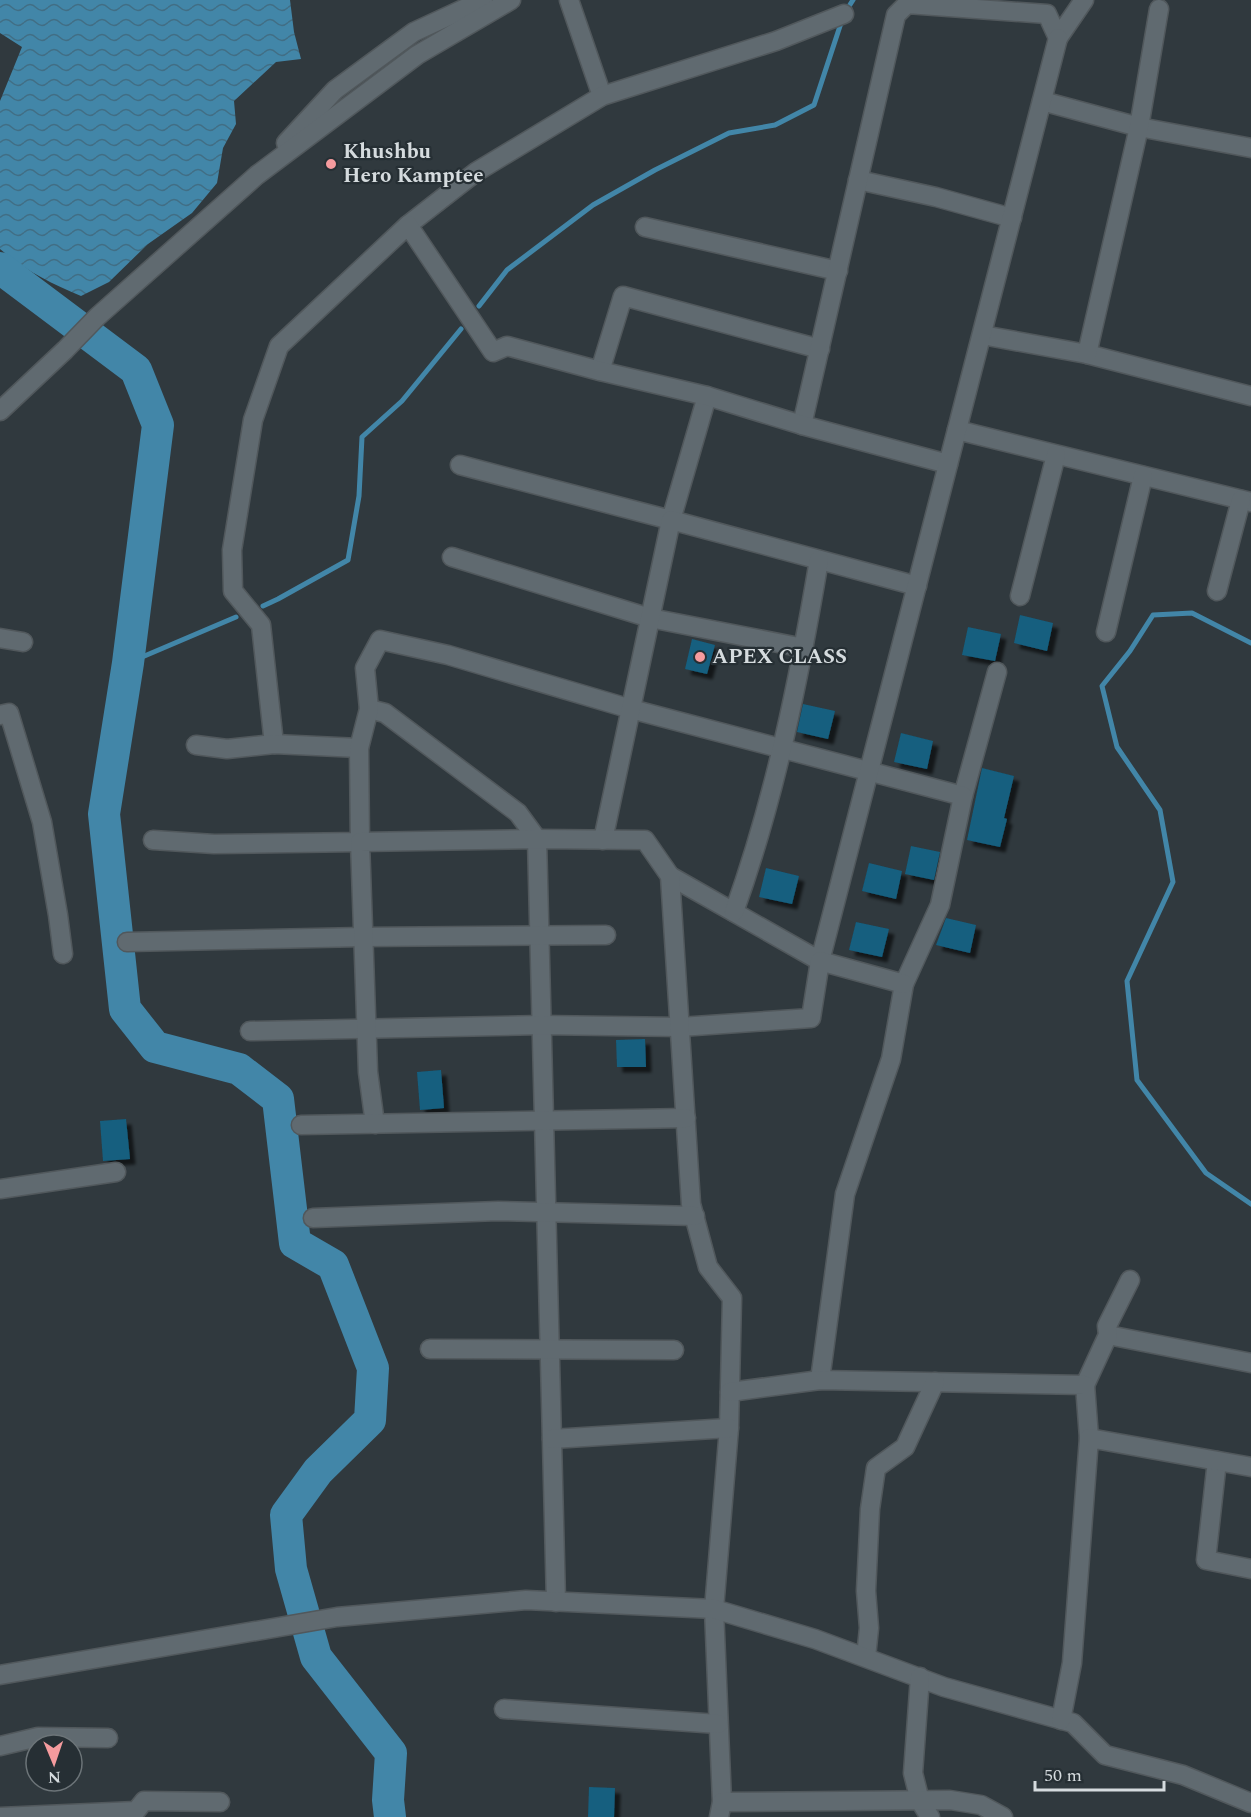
<svg xmlns="http://www.w3.org/2000/svg" width="1251" height="1817" font-family="Spectral,serif">
  <style>
    .water { fill: url(#water-waves) }
    .lines { fill: none; stroke-linecap: round; stroke-linejoin: round }
    .stream { stroke: #4286a8; stroke-width: 5 }
    .river { stroke: #4286a8; stroke-width: 32 }
    .building { fill: #145f7f; filter: url(#shadow) }
    .minor-casing { stroke: #51585c; stroke-width: 21 }
    .minor { stroke: #606a70; stroke-width: 18 }
    .poi-dot { fill: #f59b9e; stroke: #262f34; stroke-width: 2 }
    .labels { text-anchor: middle; dominant-baseline: central; stroke-width: 4.5; stroke-linejoin: round; paint-order: stroke }
    .poi-label { font-size: 21px; font-weight: bold; fill: #d5dbde; stroke: #262f34; text-anchor: start }
  </style>
  <defs>
    <pattern id="water-waves" width="16" height="10" patternUnits="userSpaceOnUse" patternTransform="scale(1.5)"><rect width="16" height="10" fill="#4286a8"/><path d="M0 5q4-4 8 0t8 0" fill="none" stroke="#416e85"/></pattern>
    <filter id="shadow"><feDropShadow dx="5.5" dy="5.5" stdDeviation="1.5" flood-color="#0009"/></filter>
  </defs>
  <rect width="100%" height="100%" fill="#30393e"/>
  <path class="water" d="M0,0H290L294,32L301,59L276,62L234,101L236,124L223,148L217,183L192,213L148,244L109,282L81,296C50,283 26,271 0,249V101L22,47L0,33Z"/>
  <g class="lines">
    <g class="stream">
      <polyline points="846,11 853,0"/>
      <polyline points="479,306 507,270 593,205 655,170 729,133 775,125 814,105 842,20"/>
      <polyline points="263,606 278,599 348,560 359,496 362,437 402,401 461,329"/>
      <polyline points="1251,643 1192,613 1153,615 1130,651 1102,686 1117,747 1160,810 1173,882 1127,981 1137,1080 1206,1173 1251,1204"/>
      <polyline points="128,663 236,617"/>
    </g>
    <polyline class="river" points="0,268 136,370 158,425 128,663 104,814 125,1009 155,1047 239,1069 278,1099 295,1243 333,1265 373,1368 370,1420 318,1471 286,1515 291,1569 316,1657 391,1753 388,1800 390,1817"/>
  </g>
  <g class="building">
    <polygon points="1020,615 1053,623 1047,651 1014,643"/>
    <polygon points="968,627 1001,634 995,661 962,655"/>
    <polygon points="692,639 715,645 707,674 685,669"/>
    <polygon points="803,704 835,711 828,739 797,732"/>
    <polygon points="901,733 933,741 927,769 894,762"/>
    <polygon points="982,768 1014,776 1004,818 1007,819 1000,847 967,840"/>
    <polygon points="911,846 940,852 934,880 905,874"/>
    <polygon points="869,863 902,871 896,899 862,891"/>
    <polygon points="766,868 799,876 792,904 759,897"/>
    <polygon points="946,918 976,925 970,953 936,945"/>
    <polygon points="856,922 889,929 882,957 849,950"/>
    <polygon points="645,1039 646,1067 617,1067 616,1040"/>
    <polygon points="441,1070 444,1108 420,1110 417,1072"/>
    <polygon points="126,1119 130,1159 103,1161 100,1121"/>
    <polygon points="589,1787 615,1788 614,1817 588,1817"/>
  </g>
  <g class="lines">
    <g class="minor-casing">
      <g id="minor">
        <polyline points="569,0 602,96"/>
        <polyline points="1042,101 1139,127 1251,148"/>
        <polyline points="286,143 335,90 414,32 483,0"/>
        <polyline points="858,180 936,197 1012,218"/>
        <polyline points="408,225 476,172 602,96 776,41 844,14"/>
        <polyline points="645,227 838,271"/>
        <polyline points="982,335 1087,354 1251,396"/>
        <polyline points="1087,354 1139,127 1159,9"/>
        <polyline points="600,371 623,296 820,349"/>
        <polyline points="0,411 65,350 97,317 257,175 417,55 511,0"/>
        <polyline points="802,425 896,15 907,4 1047,14 1058,38 1084,0"/>
        <polyline points="957,430 1251,502"/>
        <polyline points="460,465 671,520 707,396"/>
        <polyline points="452,557 650,618 804,648"/>
        <polyline points="1217,591 1241,500"/>
        <polyline points="1020,596 1056,455"/>
        <polyline points="1106,632 1143,476"/>
        <polyline points="0,638 23,642"/>
        <polyline points="369,709 385,713 518,813 537,839 556,1602"/>
        <polyline points="0,715 9,713 42,822 58,915 63,954"/>
        <polyline points="274,744 261,625 233,591 232,550 253,420 279,346 408,225 493,352 507,346 600,371 707,396 802,425 948,464"/>
        <polyline points="196,745 227,749 274,744 359,748"/>
        <polyline points="963,796 997,672"/>
        <polyline points="153,840 214,844 360,842 359,748 369,709 365,668 380,640 448,655 631,709 963,796 940,905 904,984 891,1059 845,1194 820,1380"/>
        <polyline points="603,840 671,520 917,586"/>
        <polyline points="670,876 820,961 1058,38"/>
        <path d="M734,912C775,798 799,679 819,560"/>
        <polyline points="127,942 363,937 606,935"/>
        <polyline points="250,1031 541,1025 680,1027 811,1018 820,961 904,984"/>
        <polyline points="375,1124 368,1072 360,842 537,839 645,840 670,876 691,1204 708,1267 732,1298 729,1428 714,1609 722,1802 719,1817"/>
        <polyline points="301,1125 686,1118"/>
        <polyline points="0,1189 116,1172"/>
        <polyline points="313,1218 498,1211 695,1216"/>
        <polyline points="1108,1335 1251,1363"/>
        <polyline points="430,1349 674,1350"/>
        <polyline points="1085,1385 1108,1335 1107,1326 1130,1280"/>
        <polyline points="730,1392 820,1380 1085,1385 1089,1438"/>
        <polyline points="552,1439 729,1428"/>
        <polyline points="1217,1461 1206,1560 1251,1569"/>
        <polyline points="866,1657 869,1628 866,1591 870,1509 876,1468 905,1447 935,1382"/>
        <polyline points="0,1675 337,1617 526,1600 714,1609 815,1639 944,1687 1073,1723 1105,1755 1183,1775 1251,1803"/>
        <polyline points="920,1677 913,1773 920,1801 930,1817"/>
        <polyline points="504,1709 718,1724"/>
        <polyline points="1061,1720 1072,1663 1089,1438 1251,1467"/>
        <polyline points="0,1746 38,1737 108,1738"/>
        <polyline points="722,1802 950,1800 981,1805 1003,1817"/>
        <polyline points="0,1817 136,1811 144,1801 220,1802"/>
      </g>
    </g>
    <use href="#minor" class="minor"/>
  </g>
  <g class="poi-dot">
    <circle cx="331" cy="164" r="6"/>
    <circle cx="700" cy="657" r="6"/>
  </g>
  <g class="labels">
    <g class="poi-label">
      <text x="343" y="152">Khushbu<tspan x="343" dy="24">Hero Kamptee</tspan></text>
      <text x="712" y="657">APEX CLASS</text>
    </g>
  </g>
  <g transform="translate(54 1763) rotate(178)"><circle r="28" fill="#262f34" stroke="#6c7478" stroke-width="1.5"/>
  <path d="M0-4.5L10 22L0 15L-10 22Z" fill="#f59b9e"/>
  <text y="-9" font-size="16" font-weight="bold" text-anchor="middle" fill="#d5dbde">N</text>
  </g>
  <path d="M1035 1781v9h129v-9" fill="none" stroke="#d5dbde" stroke-width="3"/>
  <text x="1044" y="1781" font-size="18" fill="#d5dbde" stroke="#262f34" stroke-width="4.5" paint-order="stroke">50 m</text>
</svg>
